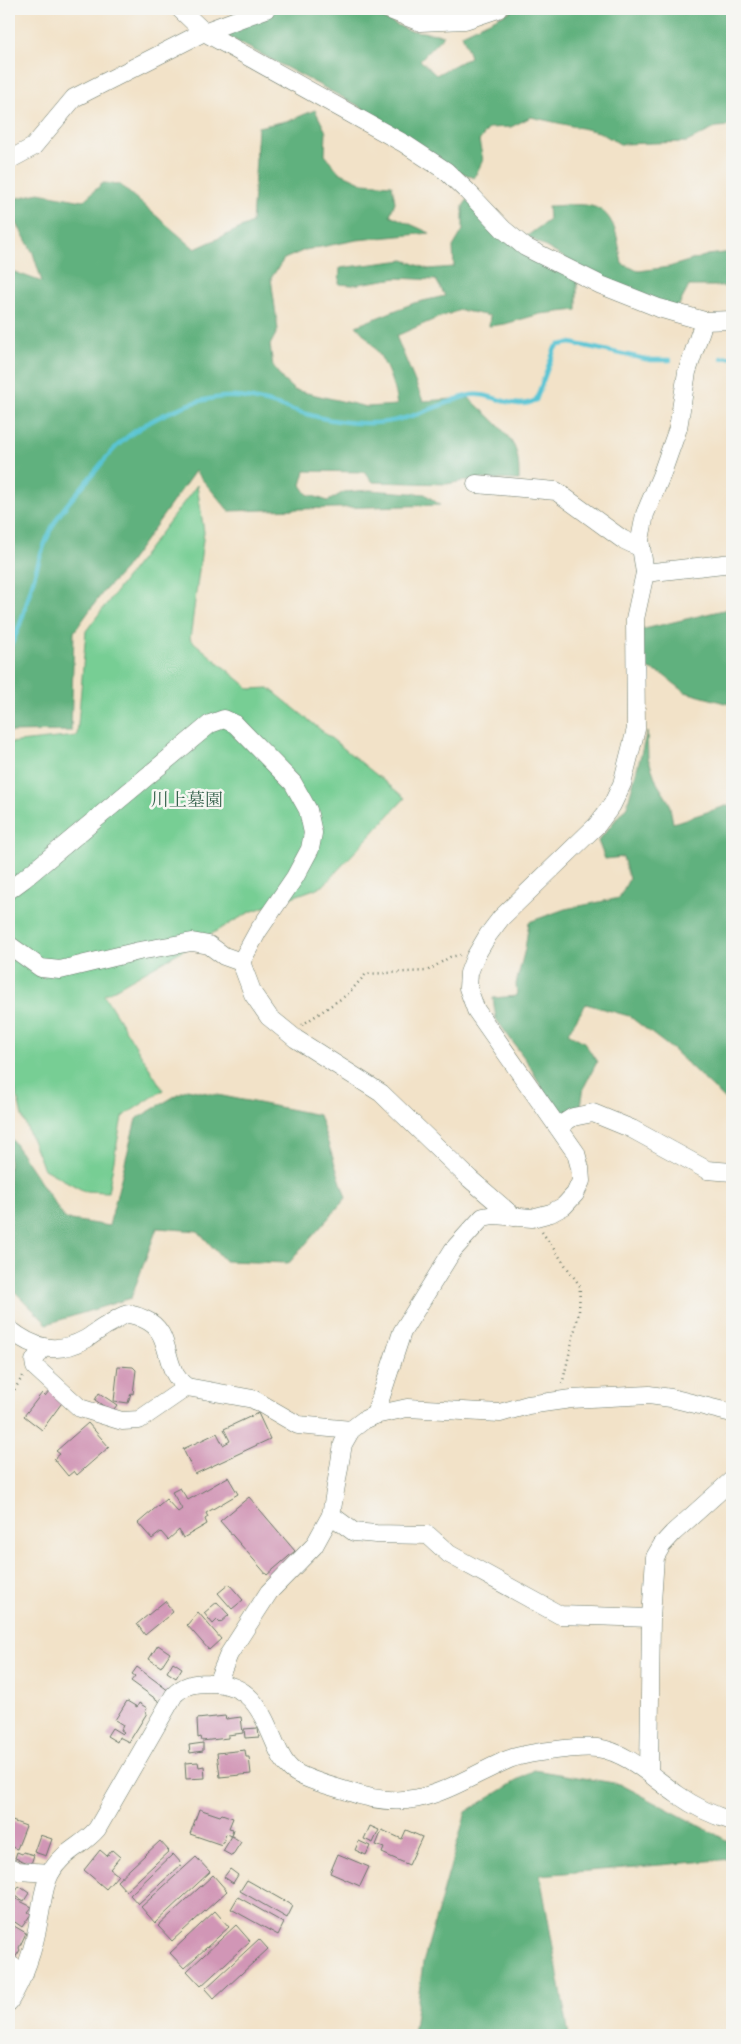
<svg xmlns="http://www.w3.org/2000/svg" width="741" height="2044" font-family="'Old Standard TT','Noto Serif JP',serif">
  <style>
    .green { fill: #77ce94; stroke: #4b8664 }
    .forest { fill: #61b17e; stroke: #407759 }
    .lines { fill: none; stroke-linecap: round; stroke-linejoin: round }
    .stream { stroke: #5ac5d4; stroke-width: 4.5 }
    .building { fill: #d196b6 }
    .minor-casing { stroke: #697768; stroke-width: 19 }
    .path { stroke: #697768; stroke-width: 2.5; stroke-dasharray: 1 4; stroke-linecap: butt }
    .minor { stroke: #fff; stroke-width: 18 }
    .labels { text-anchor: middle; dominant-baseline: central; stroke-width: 5; stroke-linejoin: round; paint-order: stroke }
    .park-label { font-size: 18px; fill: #35614c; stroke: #f6f6f2 }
  </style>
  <rect width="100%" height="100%" fill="#f6f6f2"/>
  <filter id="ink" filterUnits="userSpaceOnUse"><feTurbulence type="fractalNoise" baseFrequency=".02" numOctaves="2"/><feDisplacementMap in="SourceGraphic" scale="10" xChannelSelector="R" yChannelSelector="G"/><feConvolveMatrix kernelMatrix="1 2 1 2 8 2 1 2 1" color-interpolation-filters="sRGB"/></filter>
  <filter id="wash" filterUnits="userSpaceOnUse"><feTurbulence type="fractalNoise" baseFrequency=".0096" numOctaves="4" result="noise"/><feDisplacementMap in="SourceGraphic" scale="20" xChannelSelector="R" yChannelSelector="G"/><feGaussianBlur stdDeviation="1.12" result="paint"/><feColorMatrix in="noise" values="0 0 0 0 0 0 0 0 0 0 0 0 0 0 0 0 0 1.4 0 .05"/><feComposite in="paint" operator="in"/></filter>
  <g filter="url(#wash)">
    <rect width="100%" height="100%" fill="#f2e2c8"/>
    <polygon class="green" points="197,485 204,532 190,639 250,689 269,688 405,798 323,886 250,912 104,995 163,1090 122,1117 108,1192 84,1191 44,1169 22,1116 9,1064 9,964 18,951 9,943 9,743 77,736 86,631"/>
    <g class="forest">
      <polygon points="292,9 351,9 369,12 408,30 444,35 420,60 436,75 470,57 462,34 515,9 732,9 732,126 717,127 687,142 620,144 599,132 531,117 511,127 489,128 479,141 483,160 474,178 456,170 357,105 223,34 268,11"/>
      <path d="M315,110L326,132L325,155L339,172L363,183L392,185L395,202L390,215L430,233L357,240L305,250L284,259L271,278L278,330L270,345L273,366L283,380L294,390L367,407L397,405C392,372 380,350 356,326L414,303L445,296L436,280L397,278L352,285L339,284L340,268L404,260L428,269L454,267L453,247L463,230V206L470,196L577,280V310L540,314L505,324L489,326L490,316L460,310L435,319L396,336L423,401L469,398C482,410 506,430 514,446C519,456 519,469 519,480L475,479L447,484L373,482L365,472L305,471L301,485L307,494L328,501L344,492L370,490L425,494L440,505L229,511L195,471L124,570L103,592L74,632L71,731L9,732V270L42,282L33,253L9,209V200L39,193L83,201L103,183L119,184L195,249L252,223L258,127L291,120Z"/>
      <path d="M548,206C560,206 580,203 591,206C617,212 618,243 622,264L639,271L669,267L708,255L732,252V290L722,286H689L677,309L623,292L527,236L549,220Z"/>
      <polygon points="732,608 732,705 685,692 662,674 634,663 636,631"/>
      <polygon points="647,732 648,758 657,783 669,802 673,823 732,804 732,1106 672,1049 629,1016 586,1004 568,1033 584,1042 597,1062 584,1087 580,1112 558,1116 528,1063 496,1019 493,998 517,996 516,984 525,949 529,922 565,909 619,898 629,879 623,857 605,859 598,841 627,806"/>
      <polygon points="187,1089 319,1115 346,1198 289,1263 225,1261 198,1231 157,1228 131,1298 47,1324 9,1286 9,1135 65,1219 109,1226 136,1119"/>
      <polygon points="534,1770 620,1784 732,1843 732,1859 540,1875 569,2035 413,2035 423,1963 466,1812"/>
    </g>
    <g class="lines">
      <g class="stream">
        <polyline points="722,358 732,357"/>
        <path d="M9,649C30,610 33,561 55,522C63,507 75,496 85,483C96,471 106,457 117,446C144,420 199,394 237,397C269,399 300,415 332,420C345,422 360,424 373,423C406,423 436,405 467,396C490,389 513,413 536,400L555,348L559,345L571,343L650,360H670"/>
      </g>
    </g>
    <g id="blocks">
      <g class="building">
        <polygon points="118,1366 133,1367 136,1370 133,1394 131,1393 128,1403 114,1401"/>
        <polygon points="50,1390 64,1400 42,1430 24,1416 42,1393 45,1396"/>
        <polygon points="99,1393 117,1405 112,1412 95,1400"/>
        <polygon points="258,1413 270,1439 195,1474 183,1449 217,1433 223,1445 230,1441 224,1429"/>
        <polygon points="88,1423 109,1447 77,1475 74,1471 68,1476 54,1459 60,1454 56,1451"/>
        <polygon points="228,1477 238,1494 206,1513 208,1517 205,1519 207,1524 183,1538 179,1530 168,1540 161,1532 152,1539 138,1523 166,1499 178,1512 182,1509 172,1492 180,1488 188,1500"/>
        <polygon points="249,1497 295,1551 267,1575 220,1521"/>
        <polygon points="229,1584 243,1600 232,1609 218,1593"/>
        <polygon points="165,1601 173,1612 145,1635 137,1624"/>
        <polygon points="217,1602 229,1615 220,1623 217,1620 213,1624 204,1613"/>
        <polygon points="198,1612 221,1639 209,1650 187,1625"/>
        <polygon points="158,1645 170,1653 161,1667 149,1659"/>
        <polygon points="173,1662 182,1668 176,1678 167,1672"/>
        <polygon points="137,1667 169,1691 160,1702 131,1681 135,1676 132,1674"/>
        <polygon points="127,1701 137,1707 139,1703 147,1708 145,1712 147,1713 129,1742 119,1737 117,1742 107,1736 112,1728 122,1734 124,1732 121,1730 123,1725 115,1720"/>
        <polygon points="225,1716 226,1719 241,1717 243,1733 228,1735 228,1738 202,1741 201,1737 198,1738 197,1719"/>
        <polygon points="258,1728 259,1737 245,1738 244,1729"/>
        <polygon points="203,1743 203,1751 190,1753 189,1745"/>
        <polygon points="245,1750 246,1757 249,1757 251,1774 220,1777 217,1753"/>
        <polygon points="198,1762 199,1767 204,1766 205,1778 186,1779 185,1763"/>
        <polygon points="199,1809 220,1816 222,1814 233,1818 229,1828 233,1829 231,1836 226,1834 222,1845 190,1834"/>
        <polygon points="12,1821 26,1826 17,1849 9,1846 9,1823 11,1824"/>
        <polygon points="370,1826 379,1830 373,1843 364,1839"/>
        <polygon points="382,1830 402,1839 406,1830 422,1837 409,1865 382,1853 384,1848 376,1845"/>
        <polygon points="40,1835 52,1839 46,1856 34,1852"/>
        <polygon points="232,1836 241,1842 232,1856 223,1851"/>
        <polygon points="160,1841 169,1851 126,1891 117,1881"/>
        <polygon points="359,1841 370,1846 366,1855 355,1850"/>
        <polygon points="100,1850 107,1856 112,1850 120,1857 110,1869 118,1875 106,1889 84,1870"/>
        <polygon points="17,1852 22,1854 23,1852 34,1855 31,1864 15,1858"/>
        <polygon points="173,1854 182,1864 138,1904 130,1895"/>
        <polygon points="338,1854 369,1867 360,1886 330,1873"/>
        <polygon points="196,1857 210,1872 155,1923 141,1907"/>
        <polygon points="230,1869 238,1875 233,1883 224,1877"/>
        <polygon points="213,1875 227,1891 172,1941 158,1926"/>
        <polygon points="247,1880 293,1906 287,1918 240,1891"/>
        <polygon points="19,1886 29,1893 24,1901 14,1895"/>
        <polygon points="12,1897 32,1907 28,1912 31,1914 22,1927 9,1918 9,1902"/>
        <polygon points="238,1897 284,1923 278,1935 231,1909"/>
        <polygon points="215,1911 229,1927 184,1968 170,1953"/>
        <polygon points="9,1923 26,1933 19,1948 20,1950 15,1958 9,1954"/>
        <polygon points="236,1925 250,1941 201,1986 187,1971"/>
        <polygon points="259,1939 268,1949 214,1999 205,1989"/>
      </g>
    </g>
  </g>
  <g filter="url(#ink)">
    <use href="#blocks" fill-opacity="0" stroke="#697768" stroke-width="1"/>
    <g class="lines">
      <g class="minor-casing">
        <g id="minor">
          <polyline points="180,9 204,32 405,144 446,171 467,191 503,229 525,247 601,285 659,308 704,321 732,320"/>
          <polyline points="387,9 420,22 465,20 498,9"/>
          <polyline points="9,160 33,147 74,98 204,32 266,9"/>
          <polyline points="476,484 556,491 622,539 641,548"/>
          <polyline points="645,573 732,563"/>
          <polyline points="9,890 24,879 210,724 224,719 235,724 293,783 308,810 313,833 310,849 295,877 258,931 241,962 253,994 269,1017 296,1039 381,1093 470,1179 514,1217"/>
          <polyline points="9,945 41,968 60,970 139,951 192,942 209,945 224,956 241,962"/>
          <polyline points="559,1126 573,1117 593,1113 632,1129 707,1170 732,1172"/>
          <path d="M9,1329C34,1349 57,1355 86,1339C94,1334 101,1328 109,1324C115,1321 122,1314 129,1314C134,1315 140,1317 144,1319C175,1332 160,1369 187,1387L253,1399L298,1425L351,1430"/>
          <polyline points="42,1348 34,1361 35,1367 80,1408 122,1421 139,1420 187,1387"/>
          <polyline points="375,1415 402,1332 453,1250 483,1217 494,1215 532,1218 551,1213 564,1206 575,1194 581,1181 580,1168 576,1153 476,1010 468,988 469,973 475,957 488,935 501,918 597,825 612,805 622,784 636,729 635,619 645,573 640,540 645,514 661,476 678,428 687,372 704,321"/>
          <polyline points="331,1515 354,1532 376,1534 428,1535 449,1554 560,1615 651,1618"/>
          <polyline points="217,1683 229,1654 269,1592 314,1546 331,1515 343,1444 351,1430 364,1420 375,1415 407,1408 500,1413 528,1405 571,1399 649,1395 671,1398 732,1413"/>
          <polyline points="649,1773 651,1618 655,1557 662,1545 673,1533 732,1480"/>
          <polyline points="9,1867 18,1871 50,1873"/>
          <polyline points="9,1964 24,1974"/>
          <path d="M9,2002C25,1976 34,1949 39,1919C42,1905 43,1887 50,1874C61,1852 83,1846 97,1829L174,1695C184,1685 194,1683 208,1683C250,1682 261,1710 275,1743C279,1752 283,1762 291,1769C302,1779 331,1786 347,1791C416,1816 447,1787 507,1760C523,1753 579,1746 597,1748C628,1752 653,1778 678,1795C695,1807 712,1815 732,1821"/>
        </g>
      </g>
      <g class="path">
        <polyline points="302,1025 348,994 366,974 427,971 450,957 460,955"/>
        <polyline points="542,1232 580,1286 579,1312 562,1385"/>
        <polyline points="9,1398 23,1376"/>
      </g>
      <use href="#minor" class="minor"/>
    </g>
  </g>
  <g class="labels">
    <g class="park-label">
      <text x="187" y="801">川上墓園</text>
    </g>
  </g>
  <rect width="741" height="2044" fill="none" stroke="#f6f6f2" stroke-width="30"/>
</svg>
